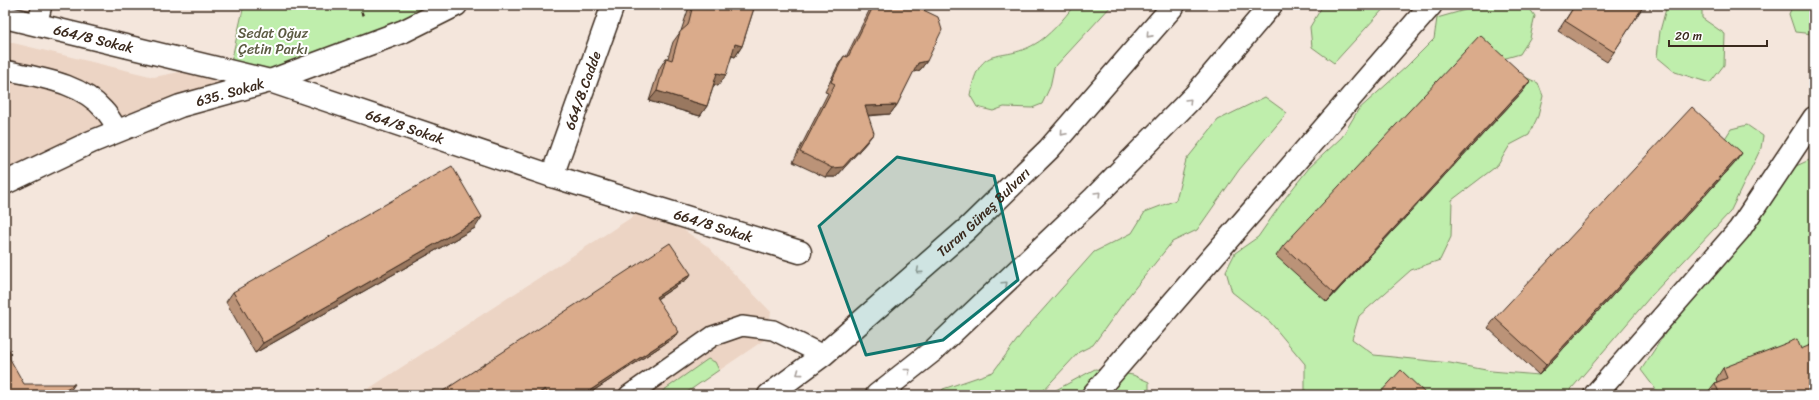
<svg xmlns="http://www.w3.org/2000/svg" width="1819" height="400" font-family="Sriracha,sans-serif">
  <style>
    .built { fill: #ecd4c4 }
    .green { fill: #bfeeac; stroke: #7d8c65 }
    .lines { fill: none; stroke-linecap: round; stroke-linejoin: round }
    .service-casing { stroke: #3b2a1e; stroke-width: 22 }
    .minor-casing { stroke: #3b2a1e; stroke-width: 25 }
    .primary-casing { stroke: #3b2a1e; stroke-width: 25 }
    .path { stroke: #3b2a1e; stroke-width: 2.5; stroke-dasharray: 4 3; stroke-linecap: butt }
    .service { stroke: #fff; stroke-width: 19 }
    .minor { stroke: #fff; stroke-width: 22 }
    .primary { stroke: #fff; stroke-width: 22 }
    .wall { fill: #bb9378; stroke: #3b2a1e }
    .shaded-wall { fill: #997861; stroke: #3b2a1e }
    .building { fill: #daab8b; stroke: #3b2a1e }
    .oneway { stroke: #a79f9a }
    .marked { fill: #0f766e; fill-opacity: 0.2; stroke: #0f766e; stroke-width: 3; stroke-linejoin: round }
    .labels { text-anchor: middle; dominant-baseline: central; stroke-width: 4; stroke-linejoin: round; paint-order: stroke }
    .park-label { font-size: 14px; fill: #5c5b42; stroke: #fff }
    .street-label { font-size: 14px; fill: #3b2a1e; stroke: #fff }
  </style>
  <rect width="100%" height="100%" fill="#f4e6dc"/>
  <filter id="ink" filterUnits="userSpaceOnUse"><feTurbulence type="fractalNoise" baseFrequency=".025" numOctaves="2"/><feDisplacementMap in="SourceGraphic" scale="8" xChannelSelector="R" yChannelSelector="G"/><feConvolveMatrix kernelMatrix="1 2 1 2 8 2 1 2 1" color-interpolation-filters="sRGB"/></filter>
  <g filter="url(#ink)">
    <g class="built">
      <polygon points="5,41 154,77 210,66 270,81 5,183"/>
      <polygon points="649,206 707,246 771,312 767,338 683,395 359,395"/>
    </g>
    <g class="green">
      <polygon points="244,5 456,5 270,81 229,71"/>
      <path d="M1074,5H1112L1054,68L1050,87L1042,104L1032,108L1004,107L993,111L977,107L970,95C981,40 999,65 1035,44C1047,38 1066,17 1074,5Z"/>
      <polygon points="1323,5 1387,5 1334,63 1312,47 1310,27"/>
      <polygon points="1466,5 1527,5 1535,16 1530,38 1520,54 1492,62 1538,83 1543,96 1538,116 1529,135 1510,145 1498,165 1452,200 1451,237 1440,260 1411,270 1359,316 1352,339 1374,355 1450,363 1491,371 1539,375 1719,148 1731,129 1747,125 1763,136 1761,148 1730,212 1650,297 1566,395 1298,395 1305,390 1305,364 1270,322 1232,292 1226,271 1235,253 1258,237 1286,197 1309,168 1342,137 1358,110 1406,67 1434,39 1437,18 1465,10"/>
      <polygon points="1667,5 1702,5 1702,18 1725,34 1724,65 1710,83 1675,72 1657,57 1660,31"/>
      <polygon points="1793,5 1814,5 1814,34 1795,32 1789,14"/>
      <polygon points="1265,97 1287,113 1239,170 1197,230 1172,242 1127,298 1093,345 1079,352 1039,395 939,395 943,389 993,372 1023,332 1094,252 1132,233 1145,212 1176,200 1186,160 1218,120"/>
      <polygon points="1814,158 1814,395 1660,395 1641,370 1672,323 1743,240 1796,166"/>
      <polygon points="708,359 715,362 719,370 683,395 657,395"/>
      <polygon points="1095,369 1133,375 1149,382 1149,395 1054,395 1056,390"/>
    </g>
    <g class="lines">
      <g class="service-casing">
        <g id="service">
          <polyline points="37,25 42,5"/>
          <path d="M5,70C40,78 80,82 104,110C110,116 114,124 118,131"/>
          <polyline points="629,395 713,336 742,326 773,330 823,355"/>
        </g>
      </g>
      <g class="minor-casing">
        <g id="minor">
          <path id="s1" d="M5,17L270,81L552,176L800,252"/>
          <path id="s2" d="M552,176L613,5"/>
          <path id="s3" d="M5,183L91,142L180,106L270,81L404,31L456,5"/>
          <polyline points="1093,395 1431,5"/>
          <polyline points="1595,395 1739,230 1814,118"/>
        </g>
      </g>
      <g class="primary-casing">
        <g id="primary">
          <path id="s4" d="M769,395L823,355L967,229L1049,149L1174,5"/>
          <polyline points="877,395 934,350 1094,198 1194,96 1271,5"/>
        </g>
      </g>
      <polyline class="path" points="359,5 363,16"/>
      <use href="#service" class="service"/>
      <use href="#minor" class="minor"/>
      <use href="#primary" class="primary"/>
    </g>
    <g class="wall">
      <polygon points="690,5 755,5 742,46 735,57 732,56 718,86 714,85 707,106 700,116 649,101 659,69 666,58 668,58 673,42 681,31 689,7"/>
      <polygon points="872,5 913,5 927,61 920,70 913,72 897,105 890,114 868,116 867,142 836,177 825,177 793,162 828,93 825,92 838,65 844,56 846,57"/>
      <polygon points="1575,5 1644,5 1614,52 1607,62 1558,31"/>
      <polygon points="1530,81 1523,91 1327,302 1276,256 1283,246"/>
      <polygon points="1735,163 1539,375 1488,328 1495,318"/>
      <polygon points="475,228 255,353 226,302 233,292"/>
      <polygon points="691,274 687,279 657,299 675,337 587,395 543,395 542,394 437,395"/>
      <polygon points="1801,349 1814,395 1708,395 1707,393 1715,383 1717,382 1716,379 1723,368"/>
    </g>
    <g class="shaded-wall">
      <polygon points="735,44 742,46 735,57 728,54"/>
      <polygon points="927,61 920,70 911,73 918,63"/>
      <polygon points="717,73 726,75 718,86 710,83"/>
      <polygon points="1530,81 1523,91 1327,302 1334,293"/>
      <polygon points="657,91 707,106 700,116 649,101"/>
      <polygon points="897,105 890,114 858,116 865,106"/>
      <polygon points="874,133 867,142 836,177 825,177 832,168"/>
      <polygon points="1742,153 1735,163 1539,375 1546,365"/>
      <polygon points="482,217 475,228 255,353 263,343"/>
      <polygon points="691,274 687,279 652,302 656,297"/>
      <polygon points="679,332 675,337 587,395 583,395"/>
      <polygon points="75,384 68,394 67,395 55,395"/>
      <polygon points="545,389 542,394 540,395 536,395"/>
    </g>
    <g class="building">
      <polygon points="693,5 755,5 742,46 735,44 726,75 717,73 707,106 657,91 666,58 672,60 680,32 688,25"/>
      <polygon points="874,5 913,5 938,17 942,30 927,61 918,63 897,105 865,106 874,133 843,167 832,168 800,152 835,84 831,82 844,56 848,57"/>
      <polygon points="1575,5 1644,5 1614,52 1565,21"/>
      <polygon points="1480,35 1530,81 1334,293 1283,246"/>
      <polygon points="1692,107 1742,153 1546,365 1495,318"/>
      <polygon points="452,166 482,217 263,343 233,292"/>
      <polygon points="670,243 691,274 656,297 679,332 583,395 549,395 545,389 536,395 437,395"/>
      <polygon points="1797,339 1801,349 1813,344 1814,347 1814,395 1720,395 1715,383 1727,378 1723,368"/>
      <polygon points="5,342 10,352 10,359 24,384 75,384 55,395 5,395"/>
      <polygon points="1401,370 1427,395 1378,395"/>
    </g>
    <defs><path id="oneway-chevron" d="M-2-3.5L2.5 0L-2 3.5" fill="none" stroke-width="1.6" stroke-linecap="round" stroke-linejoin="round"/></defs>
    <g class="oneway">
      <use href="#oneway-chevron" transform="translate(1149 35) rotate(132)"/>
      <use href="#oneway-chevron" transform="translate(1189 101) rotate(-46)"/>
      <use href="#oneway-chevron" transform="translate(1063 133) rotate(131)"/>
      <use href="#oneway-chevron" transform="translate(1098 194) rotate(-46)"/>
      <use href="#oneway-chevron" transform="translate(919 271) rotate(139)"/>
      <use href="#oneway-chevron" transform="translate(1005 284) rotate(-43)"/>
      <use href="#oneway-chevron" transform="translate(908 371) rotate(-38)"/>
      <use href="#oneway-chevron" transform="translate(799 373) rotate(144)"/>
    </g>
  </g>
  <path class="marked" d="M897,157L994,176L1018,280L943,340L866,355L819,226Z"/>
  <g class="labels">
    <g class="park-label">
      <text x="273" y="33">Sedat Oğuz<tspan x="273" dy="16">Çetin Parkı</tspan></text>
    </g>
    <g class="street-label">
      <text stroke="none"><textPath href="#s1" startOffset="91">664/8 Sokak</textPath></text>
      <text stroke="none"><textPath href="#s2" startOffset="91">664/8.Cadde</textPath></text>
      <text stroke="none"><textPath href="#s3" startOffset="243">635. Sokak</textPath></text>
      <text stroke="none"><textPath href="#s1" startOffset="415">664/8 Sokak</textPath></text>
      <text stroke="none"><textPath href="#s4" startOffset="282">Turan Güneş Bulvarı</textPath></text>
      <text stroke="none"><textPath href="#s1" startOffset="739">664/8 Sokak</textPath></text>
    </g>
  </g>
  <rect width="1819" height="400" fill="none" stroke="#fff" stroke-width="20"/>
  <rect x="10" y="10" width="1799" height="380" fill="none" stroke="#3b2a1e" stroke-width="1.5" filter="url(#ink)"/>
  <path d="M1669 40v6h98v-6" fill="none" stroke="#3b2a1e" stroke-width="2"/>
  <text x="1675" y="40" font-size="12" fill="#3b2a1e" stroke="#ffffff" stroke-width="3" paint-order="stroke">20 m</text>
</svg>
